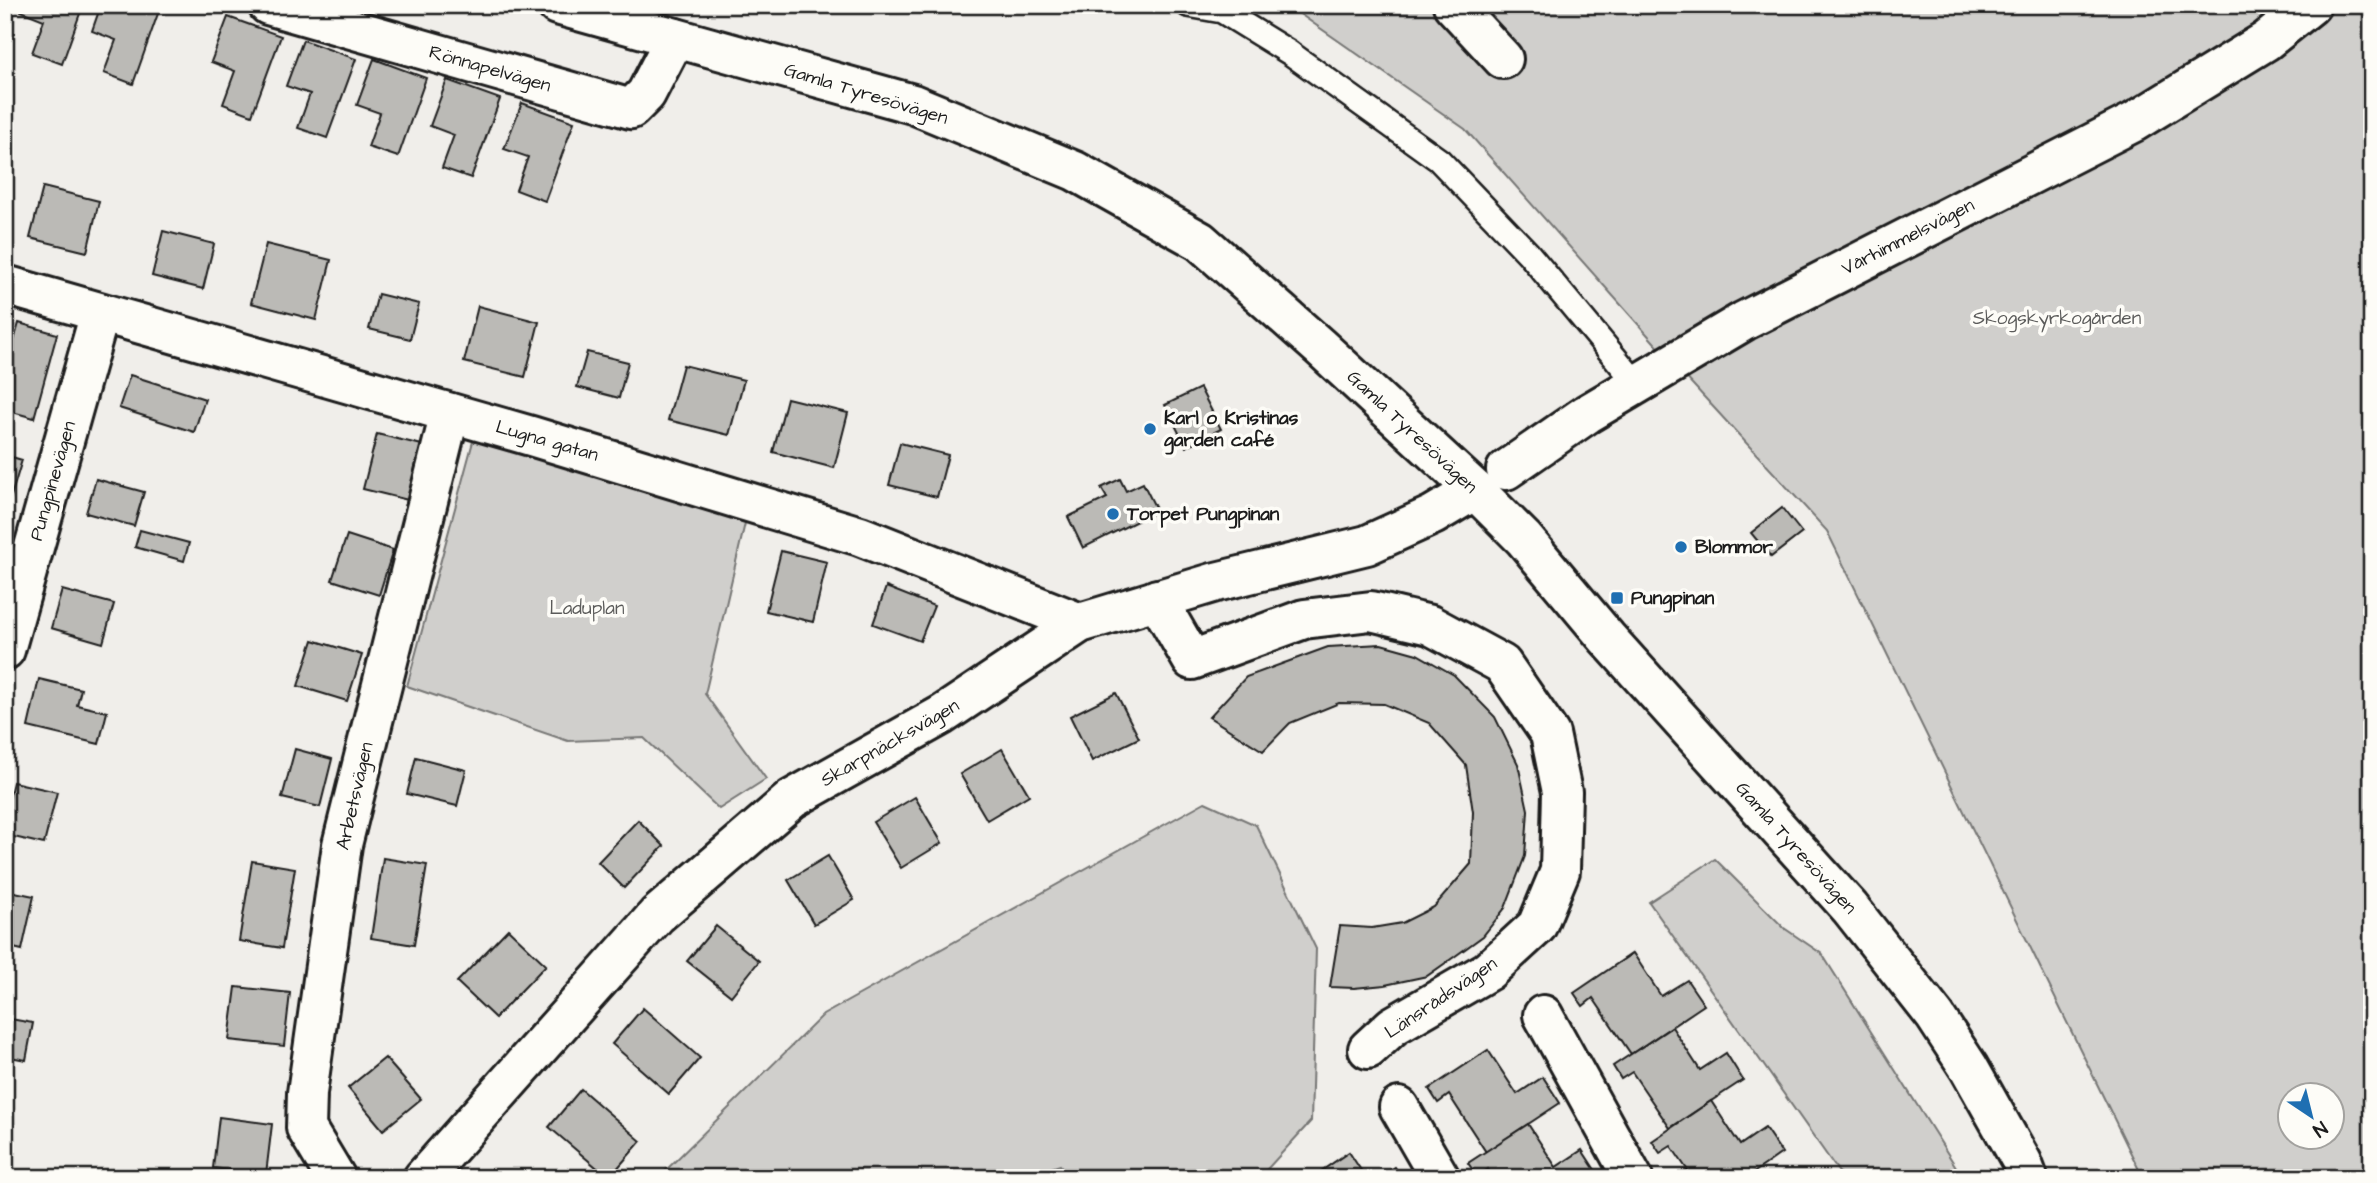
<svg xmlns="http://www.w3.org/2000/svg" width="2377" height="1183" font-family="'Architects Daughter',sans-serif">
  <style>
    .green { fill: #d0cfcc; stroke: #767674; stroke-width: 2; fill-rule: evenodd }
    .building { fill: #bbbab6; stroke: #1c1c1c; stroke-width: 2 }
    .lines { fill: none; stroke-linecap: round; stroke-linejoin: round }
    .service-casing { stroke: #1c1c1c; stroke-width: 28 }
    .minor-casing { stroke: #1c1c1c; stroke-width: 44 }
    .tertiary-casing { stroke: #1c1c1c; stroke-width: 44 }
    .service { stroke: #fdfcf7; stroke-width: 23 }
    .minor { stroke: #fdfcf7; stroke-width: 38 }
    .tertiary { stroke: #fdfcf7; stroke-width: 38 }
    .poi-dot { fill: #1f6fb2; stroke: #fdfcf7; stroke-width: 2.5 }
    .labels { text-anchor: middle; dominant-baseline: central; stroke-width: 7; stroke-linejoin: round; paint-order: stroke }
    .street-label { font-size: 19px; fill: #1c1c1c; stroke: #fdfcf7 }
    .park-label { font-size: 19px; fill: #5b5b5a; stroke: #fdfcf7 }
    .poi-label { font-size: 19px; font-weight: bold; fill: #1c1c1c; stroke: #fdfcf7; text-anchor: start }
  </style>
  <rect width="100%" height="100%" fill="#f0eeea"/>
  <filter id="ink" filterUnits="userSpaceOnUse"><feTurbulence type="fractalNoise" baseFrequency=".0143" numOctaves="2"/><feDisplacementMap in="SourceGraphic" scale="14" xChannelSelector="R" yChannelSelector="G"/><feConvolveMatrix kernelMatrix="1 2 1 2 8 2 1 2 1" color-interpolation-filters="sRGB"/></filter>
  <g filter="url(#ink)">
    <g class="green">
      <path d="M1287,5H2372V1178H2143L1827,531L1661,350L1465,129ZM2290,1096H2332V1138H2290Z"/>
      <polygon points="475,434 746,519 705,694 766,779 719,809 644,738 568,741 407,686"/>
      <polygon points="1205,802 1256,825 1316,949 1311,1121 1259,1178 1070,1178 1060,1165 1022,1178 658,1178 823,1015"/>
      <polygon points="1715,859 1784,928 1822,954 1963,1178 1843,1178 1649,902"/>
    </g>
    <g class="building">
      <polygon points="23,5 83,5 62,64 32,53 44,20 21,11"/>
      <polygon points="101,5 161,5 133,84 104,73 116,40 92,31"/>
      <polygon points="228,17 281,36 252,115 223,104 235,71 211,62"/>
      <polygon points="303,40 356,59 327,138 298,128 310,94 286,86"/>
      <polygon points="374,59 426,78 398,157 368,147 380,113 357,105"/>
      <polygon points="447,80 500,99 471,178 442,168 454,135 430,126"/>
      <polygon points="522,103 574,122 545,201 516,190 528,157 504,149"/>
      <polygon points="43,187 99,201 87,252 30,238"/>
      <polygon points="163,231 214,244 203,289 152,276"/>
      <polygon points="266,244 331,260 316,320 251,303"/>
      <polygon points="378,294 419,304 410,339 369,329"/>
      <polygon points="478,306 539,322 525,377 464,362"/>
      <polygon points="19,323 57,334 34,418 5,410 5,372"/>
      <polygon points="587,352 628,362 619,398 577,387"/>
      <polygon points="683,365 744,380 729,435 668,420"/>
      <polygon points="130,375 205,399 194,432 119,408"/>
      <polygon points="1200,388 1221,429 1186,447 1165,405"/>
      <polygon points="787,398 848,413 834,468 773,452"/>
      <polygon points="377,434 422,445 408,500 363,489"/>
      <polygon points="900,443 948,455 937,497 889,485"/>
      <polygon points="5,455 22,460 9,503 5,501"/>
      <polygon points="96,479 144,492 134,526 86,513"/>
      <polygon points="1120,479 1126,491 1143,483 1157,511 1083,548 1068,517 1107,498 1101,488"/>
      <polygon points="1782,508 1802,533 1771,557 1751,533"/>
      <polygon points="140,530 189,543 184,561 135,547"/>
      <polygon points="347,535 393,550 379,595 332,580"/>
      <polygon points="781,551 827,562 813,622 766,611"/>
      <polygon points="886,587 934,606 920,641 873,624"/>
      <polygon points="62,590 114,604 103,643 51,628"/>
      <polygon points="313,640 362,655 347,701 298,686"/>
      <polygon points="1381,644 1417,654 1454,675 1495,717 1518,764 1528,810 1525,856 1505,908 1483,936 1454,957 1427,976 1385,985 1354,988 1330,987 1340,926 1372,928 1402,923 1434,907 1471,864 1473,812 1466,765 1429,723 1384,704 1339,703 1290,723 1263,751 1209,717 1246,677 1328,647"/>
      <polygon points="39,679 81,689 77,705 107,712 99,744 28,727"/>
      <polygon points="1116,693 1139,738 1092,761 1070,716"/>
      <polygon points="295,749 332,759 320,807 282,798"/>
      <polygon points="1002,749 1029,795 987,820 960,774"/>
      <polygon points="416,757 466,770 457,806 407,794"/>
      <polygon points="13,782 57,792 44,844 5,835 5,815"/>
      <polygon points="915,797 942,843 901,868 873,822"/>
      <polygon points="638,820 664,846 624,888 598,862"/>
      <polygon points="828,856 854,900 814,924 788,880"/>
      <polygon points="383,858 427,865 414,945 371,938"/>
      <polygon points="252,861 295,868 282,948 239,941"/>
      <polygon points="5,890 34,896 22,950 5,946"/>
      <polygon points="716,926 759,961 731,996 687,961"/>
      <polygon points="508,929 546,965 495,1018 457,982"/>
      <polygon points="1633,953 1661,996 1687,980 1704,1005 1631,1054 1593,998 1583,1006 1574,993"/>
      <polygon points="236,987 290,993 284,1046 229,1040"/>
      <polygon points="643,1008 700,1058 669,1094 612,1044"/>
      <polygon points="5,1018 33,1023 26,1060 5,1056"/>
      <polygon points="1672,1027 1700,1070 1726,1053 1743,1080 1670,1128 1632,1072 1621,1079 1613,1066"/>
      <polygon points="1488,1050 1517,1094 1543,1077 1560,1103 1486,1152 1449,1095 1438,1103 1429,1089"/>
      <polygon points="385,1058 421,1099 383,1130 348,1088"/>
      <polygon points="581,1089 641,1141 609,1178 549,1127"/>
      <polygon points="1711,1101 1740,1145 1765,1128 1782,1153 1746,1178 1693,1178 1671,1146 1660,1153 1652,1141"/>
      <polygon points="219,1117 272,1124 266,1174 213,1168"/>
      <polygon points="1528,1124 1556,1167 1582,1150 1599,1176 1494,1178 1488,1169 1477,1176 1468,1163"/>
      <polygon points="1349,1152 1366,1178 1311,1178"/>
      <polygon points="1395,1167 1402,1178 1379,1178"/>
    </g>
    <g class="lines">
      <g class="service-casing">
        <polyline id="service" points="1188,5 1222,11 1290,53 1439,160 1528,253 1637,384"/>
      </g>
      <g class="minor-casing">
        <g id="minor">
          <polyline points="268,5 631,109 646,94 675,38"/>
          <polyline points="1453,5 1503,59"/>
          <polyline points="5,285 531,436 860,536 1080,623"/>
          <polyline points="1506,470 1587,414 1744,321 2134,122 2266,41 2311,5"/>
          <polyline points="1157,599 1192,660 1304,619 1371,611 1430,625 1502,664 1550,734 1562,792 1560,871 1537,926 1488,971 1393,1026 1368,1049"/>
          <polyline points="5,650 100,313"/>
          <polyline points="1543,1015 1633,1178"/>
          <polyline points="1399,1107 1440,1178"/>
          <polyline points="336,1178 306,1128 307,1093 342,845 450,413"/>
          <polyline points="423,1178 657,915 792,799 942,715 1080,623 1216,582 1367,545 1433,515 1475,490"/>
        </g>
      </g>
      <g class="tertiary-casing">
        <polyline id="tertiary" points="557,5 913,104 1075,171 1200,241 1320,347 1475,490 1524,539 1607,638 1850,908 1935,1016 1969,1068 2022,1162 2028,1178"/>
      </g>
      <use href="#service" class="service"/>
      <use href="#minor" class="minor"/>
      <use href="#tertiary" class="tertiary"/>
    </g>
  </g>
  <g class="poi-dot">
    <circle cx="1150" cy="429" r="7"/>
    <circle cx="1113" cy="514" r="7"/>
    <circle cx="1681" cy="547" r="7"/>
    <rect x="1610" y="591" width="14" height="14" rx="3.5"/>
  </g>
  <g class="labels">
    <g class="street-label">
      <text transform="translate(490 69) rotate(16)">Rönnapelvägen</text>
      <text transform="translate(866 94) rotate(17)">Gamla Tyresövägen</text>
      <text transform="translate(1908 237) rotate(-27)">Vårhimmelsvägen</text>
      <text transform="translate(1412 432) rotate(43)">Gamla Tyresövägen</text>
      <text transform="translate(547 441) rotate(16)">Lugna gatan</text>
      <text transform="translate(53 481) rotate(-74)">Pungpinevägen</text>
      <text transform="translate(890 743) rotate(-30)">Skarpnäcksvägen</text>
      <text transform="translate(355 796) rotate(-77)">Arbetsvägen</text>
      <text transform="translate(1796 848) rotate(48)">Gamla Tyresövägen</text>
      <text transform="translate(1441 998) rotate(-34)">Länsrådsvägen</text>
    </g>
    <g class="park-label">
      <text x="2057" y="318">Skogskyrkogården</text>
      <text x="587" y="608">Laduplan</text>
    </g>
    <g class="poi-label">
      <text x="1164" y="418">Karl o Kristinas<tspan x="1164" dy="22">garden café</tspan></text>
      <text x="1127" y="514">Torpet Pungpinan</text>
      <text x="1695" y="547">Blommor</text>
      <text x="1631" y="598">Pungpinan</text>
    </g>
  </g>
  <rect width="2377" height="1183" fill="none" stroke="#fdfcf7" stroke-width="28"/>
  <rect x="14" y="14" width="2349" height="1155" fill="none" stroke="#1c1c1c" stroke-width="2.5" filter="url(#ink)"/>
  <g transform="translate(2311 1116) rotate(145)"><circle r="33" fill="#fdfcf7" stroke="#a3a29f" stroke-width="2"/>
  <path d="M0-5L12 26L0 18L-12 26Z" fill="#1f6fb2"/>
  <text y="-10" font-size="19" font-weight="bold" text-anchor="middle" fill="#1c1c1c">N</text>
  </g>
</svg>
